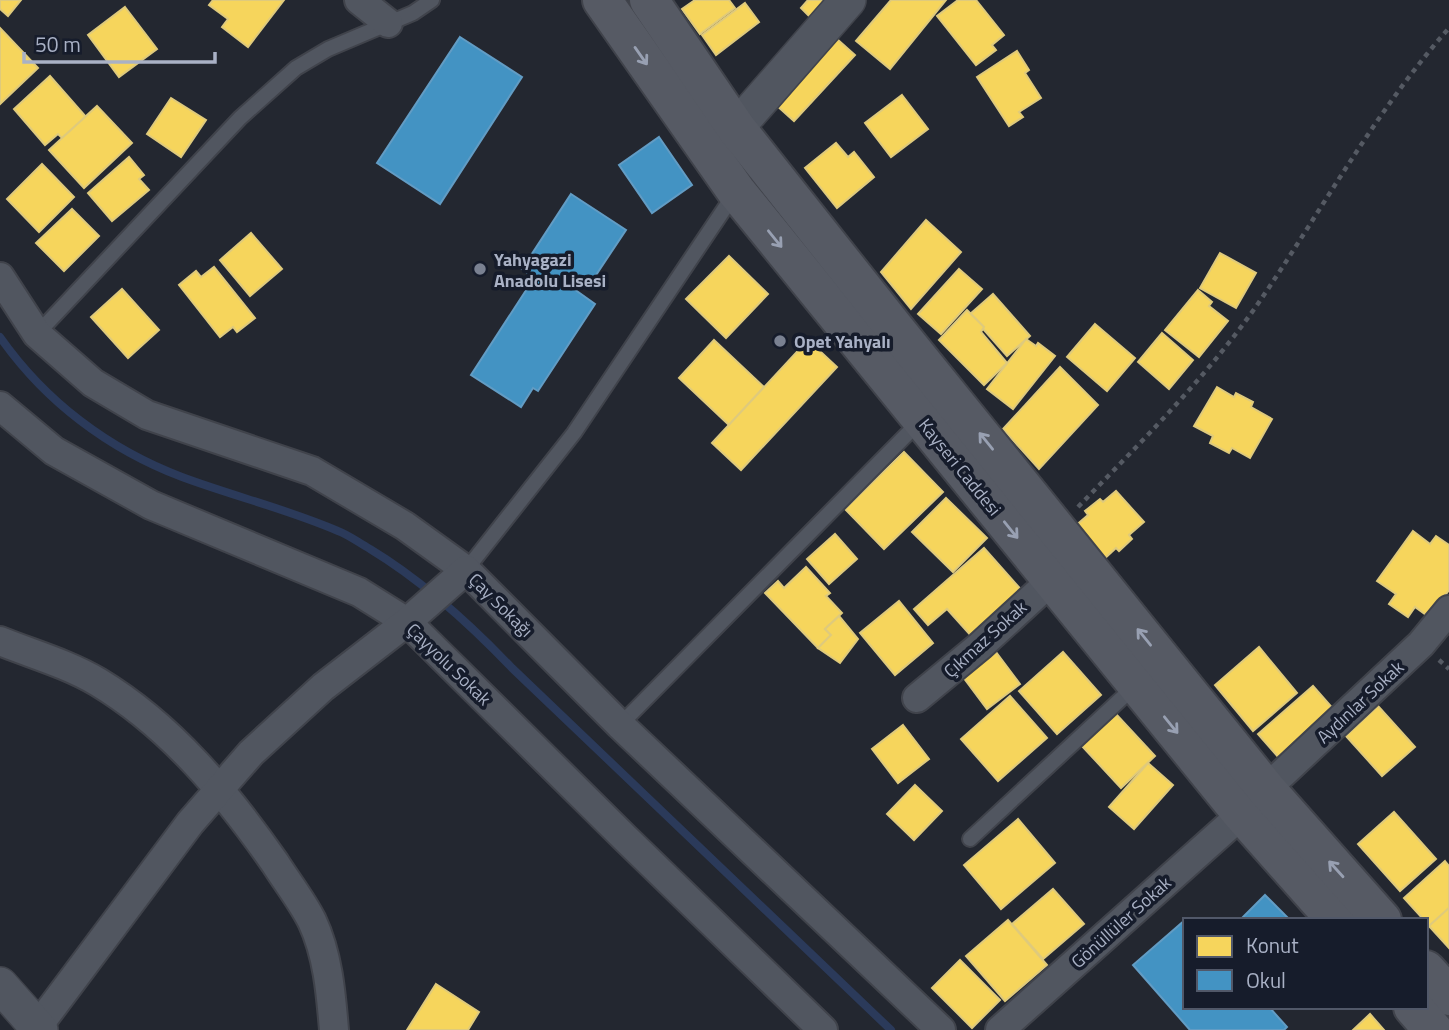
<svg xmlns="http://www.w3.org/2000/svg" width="1449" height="1030" font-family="'Titillium Web',sans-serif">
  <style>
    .homes { fill: #f6d55c; stroke: #dfca7c; stroke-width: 2 }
    .schools { fill: #4393c3; stroke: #629cc4; stroke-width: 2 }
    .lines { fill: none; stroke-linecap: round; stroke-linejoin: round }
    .stream { stroke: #2b3a5a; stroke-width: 8 }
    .service-casing { stroke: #40434b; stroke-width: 18 }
    .minor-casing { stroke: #40434b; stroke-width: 32 }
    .tertiary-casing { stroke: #40434b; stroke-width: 38 }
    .secondary-casing { stroke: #40434b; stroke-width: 42 }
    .path { stroke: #555a63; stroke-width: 4.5; stroke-dasharray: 5 5; stroke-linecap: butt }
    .service { stroke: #515660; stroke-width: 14 }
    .minor { stroke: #515660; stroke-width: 28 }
    .tertiary { stroke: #515660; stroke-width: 35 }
    .secondary { stroke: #565a64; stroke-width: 38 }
    .oneway { stroke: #98a0b2 }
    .poi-dot { fill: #7a8191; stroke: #161c2b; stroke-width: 2.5 }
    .labels { text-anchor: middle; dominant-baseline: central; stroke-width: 7; stroke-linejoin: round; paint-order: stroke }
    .poi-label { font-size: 18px; font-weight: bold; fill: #a9b1c5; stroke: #161c2b; text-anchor: start }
    .street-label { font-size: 18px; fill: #a9b1c5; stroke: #161c2b }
  </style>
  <rect width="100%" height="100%" fill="#232730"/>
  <g class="homes">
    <polygon points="0,0 21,0 8,16 0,9"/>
    <polygon points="213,0 284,0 248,47 222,27 228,19 209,5"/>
    <polygon points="695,0 729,0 735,8 700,34 682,9"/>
    <polygon points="808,0 827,0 811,18 801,8"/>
    <polygon points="891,0 946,0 890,69 856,41"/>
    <polygon points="958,0 976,0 1004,35 992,45 996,50 976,65 937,16"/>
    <polygon points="745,3 759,22 716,55 702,35"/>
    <polygon points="125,7 157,49 119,77 88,35"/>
    <polygon points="0,28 38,68 0,104"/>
    <polygon points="837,39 855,55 794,121 776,105"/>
    <polygon points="1017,51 1029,70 1025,73 1041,98 1019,112 1023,117 1009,126 977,77"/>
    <polygon points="50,76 86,117 62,138 58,134 45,145 14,109"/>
    <polygon points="902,95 928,129 891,157 865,123"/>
    <polygon points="171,98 206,120 181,157 147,134"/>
    <polygon points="97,106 132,143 84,188 49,150"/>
    <polygon points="836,143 848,157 854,152 874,177 837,208 805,168"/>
    <polygon points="129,157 144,175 139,179 149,190 112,221 88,193"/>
    <polygon points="42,164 74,197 39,232 7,199"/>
    <polygon points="72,209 99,236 64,271 36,243"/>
    <polygon points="926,220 961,252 911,309 881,272"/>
    <polygon points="251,233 282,269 250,296 220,260"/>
    <polygon points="1220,253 1256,273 1236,308 1200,288"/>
    <polygon points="729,256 768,294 726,338 686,299"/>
    <polygon points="214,267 255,318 237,332 233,327 220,337 179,285 196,271 201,277"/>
    <polygon points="959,269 982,289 941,334 918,314"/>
    <polygon points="122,289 159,330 128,358 91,317"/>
    <polygon points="1198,290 1212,302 1209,306 1228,321 1199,357 1165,330"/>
    <polygon points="993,294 1030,336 1007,356 970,314"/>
    <polygon points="967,310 984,327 981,332 1007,363 984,385 939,340"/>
    <polygon points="1095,324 1135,358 1107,391 1067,357"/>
    <polygon points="1162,333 1193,360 1169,389 1138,362"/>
    <polygon points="1026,339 1036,346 1038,343 1055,356 1013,409 987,389"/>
    <polygon points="714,340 764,387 729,425 679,378"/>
    <polygon points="808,340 837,367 741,470 712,443"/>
    <polygon points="1060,367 1098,405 1039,469 1003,429"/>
    <polygon points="1217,387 1234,397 1236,393 1253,402 1251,407 1272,419 1250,458 1232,448 1229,453 1210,443 1213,436 1194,426"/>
    <polygon points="904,452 943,492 884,549 845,509"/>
    <polygon points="1116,491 1144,522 1129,535 1132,539 1119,551 1116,548 1103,560 1074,527 1088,515 1085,511 1100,499 1103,502"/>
    <polygon points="946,498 987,538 953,572 912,532"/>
    <polygon points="1413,531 1430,544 1436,536 1449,545 1449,590 1429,617 1415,607 1408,617 1389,604 1396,594 1377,581"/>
    <polygon points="835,534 857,559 829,584 807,559"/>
    <polygon points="984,548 1025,594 974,639 947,609 928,625 914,609"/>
    <polygon points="806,567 830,593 826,596 842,613 825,629 831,635 818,648 765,593 778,581 784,588"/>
    <polygon points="899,601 933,643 895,675 860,633"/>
    <polygon points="839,616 858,639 840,663 818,648 831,635 825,629"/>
    <polygon points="1259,647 1297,693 1253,731 1215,685"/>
    <polygon points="996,652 1020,684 987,709 963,677"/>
    <polygon points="1063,652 1101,695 1057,734 1019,691"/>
    <polygon points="1313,686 1335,711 1280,759 1258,734"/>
    <polygon points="1010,696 1047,738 998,781 961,739"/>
    <polygon points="1378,706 1415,747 1382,776 1346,736"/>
    <polygon points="1115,713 1155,756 1121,788 1081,745"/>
    <polygon points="903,725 929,759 898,783 872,749"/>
    <polygon points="1148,763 1173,785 1134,829 1109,807"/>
    <polygon points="915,785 942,811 914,840 887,814"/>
    <polygon points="1394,812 1436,859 1400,891 1358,844"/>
    <polygon points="1018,819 1055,863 1001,909 964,865"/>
    <polygon points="1445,861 1449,866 1449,908 1429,926 1426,920 1424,920 1404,898"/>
    <polygon points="1053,889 1084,924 1043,959 1012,924"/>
    <polygon points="1449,908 1449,948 1429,926"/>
    <polygon points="1008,920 1047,965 1005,1001 966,956"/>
    <polygon points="960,960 1000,1000 972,1028 932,988"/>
    <polygon points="436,984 479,1012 468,1030 407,1030"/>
    <polygon points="1370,1014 1384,1030 1353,1030"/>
  </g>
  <g class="schools">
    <polygon points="460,37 522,77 440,204 377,163"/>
    <polygon points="659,137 692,185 652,213 619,165"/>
    <polygon points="571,194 626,230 588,287 579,281 574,289 595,304 538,391 533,388 521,407 471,375 534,278 522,269"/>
    <polygon points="1265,895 1290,920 1240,920"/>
    <polygon points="1185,920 1185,1007 1269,1007 1287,1027 1284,1030 1190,1030 1133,965"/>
  </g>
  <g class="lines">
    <path class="stream" d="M0,337C45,401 108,449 182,477C233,496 287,509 338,531C349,535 359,543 370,549C423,581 469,623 512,668L891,1030"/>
    <g class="service-casing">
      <g id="service">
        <polyline points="37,334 240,118 296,68 328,49 413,13 432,0"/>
        <polyline points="466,570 574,433 735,193"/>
        <polyline points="620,725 920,421"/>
        <polyline points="970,839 1136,685"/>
      </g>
    </g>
    <g class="minor-casing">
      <g id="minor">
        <polyline points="359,0 388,23"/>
        <polyline points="0,277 37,334 93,383 147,415 312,471 405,526 466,570 620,725 941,1030"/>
        <polyline points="0,406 54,451 151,505 359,592 407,622 625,838 823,1030"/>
        <path d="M0,641C32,654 68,664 98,682C171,726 227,794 275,863C287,882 302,901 312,921C328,955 331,994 334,1030"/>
        <polyline points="917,698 980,646 1052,580"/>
        <polyline points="1266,789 1421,644 1449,610"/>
        <polyline points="38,1026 190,823 251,753 323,687 407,622 466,570"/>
        <polyline points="1000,1030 1242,814"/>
      </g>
    </g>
    <g class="tertiary-casing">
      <g id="tertiary">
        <polyline points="736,128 848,0"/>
        <polyline points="0,985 40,1030"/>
      </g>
    </g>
    <g class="secondary-casing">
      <g id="secondary">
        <polyline points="602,0 736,191 1242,814 1336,920"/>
        <polyline points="649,0 736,128 896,330 1266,789 1382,920"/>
        <polyline points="1426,970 1449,996"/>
        <polyline points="1413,1007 1433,1030"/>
      </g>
    </g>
    <g class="path">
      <path d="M1078,507C1140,443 1203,381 1255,308C1320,214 1373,114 1449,28"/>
      <polyline points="1439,660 1449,669"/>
    </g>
    <use href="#service" class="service"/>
    <use href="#minor" class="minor"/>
    <use href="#tertiary" class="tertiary"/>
    <use href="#secondary" class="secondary"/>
  </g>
  <defs><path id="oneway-shaft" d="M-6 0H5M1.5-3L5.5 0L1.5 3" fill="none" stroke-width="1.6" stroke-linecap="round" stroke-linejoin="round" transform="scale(1.75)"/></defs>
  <g class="oneway">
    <use href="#oneway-shaft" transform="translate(641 56) rotate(55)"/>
    <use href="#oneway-shaft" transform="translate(775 239) rotate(51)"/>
    <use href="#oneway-shaft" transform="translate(986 441) rotate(-129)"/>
    <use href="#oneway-shaft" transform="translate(1011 530) rotate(51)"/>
    <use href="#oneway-shaft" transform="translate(1144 637) rotate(-129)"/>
    <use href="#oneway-shaft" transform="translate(1171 725) rotate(51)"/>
    <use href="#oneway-shaft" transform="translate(1336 869) rotate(-132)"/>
  </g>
  <g class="poi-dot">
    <circle cx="480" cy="269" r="7"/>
    <circle cx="780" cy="341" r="7"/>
  </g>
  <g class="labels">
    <g class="poi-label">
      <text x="494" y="259">Yahyagazi<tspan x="494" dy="21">Anadolu Lisesi</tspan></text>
      <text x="794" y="341">Opet Yahyalı</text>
    </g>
    <g class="street-label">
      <text transform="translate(960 467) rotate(51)">Kayseri Caddesi</text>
      <text transform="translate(501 605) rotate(45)">Çay Sokağı</text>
      <text transform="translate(985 639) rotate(-42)">Çıkmaz Sokak</text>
      <text transform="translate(449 664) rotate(44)">Çayyolu Sokak</text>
      <text transform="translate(1360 702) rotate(-43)">Aydınlar Sokak</text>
      <text transform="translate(1121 922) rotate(-42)">Gönüllüler Sokak</text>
    </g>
  </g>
  <rect x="1183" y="918" width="245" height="91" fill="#161c2b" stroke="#515869" stroke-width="2"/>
  <rect x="1197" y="936" width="35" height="21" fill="#f6d55c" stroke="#515869" stroke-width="2"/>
  <text x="1246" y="953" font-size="21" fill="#a9b1c5">Konut</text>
  <rect x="1197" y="970" width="35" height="21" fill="#4393c3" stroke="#515869" stroke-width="2"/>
  <text x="1246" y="988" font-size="21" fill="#a9b1c5">Okul</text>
  <path d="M24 52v10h191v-10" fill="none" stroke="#a9b1c5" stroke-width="3.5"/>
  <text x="35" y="52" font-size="21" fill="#a9b1c5" stroke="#161c2b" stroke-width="5" paint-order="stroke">50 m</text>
</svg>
